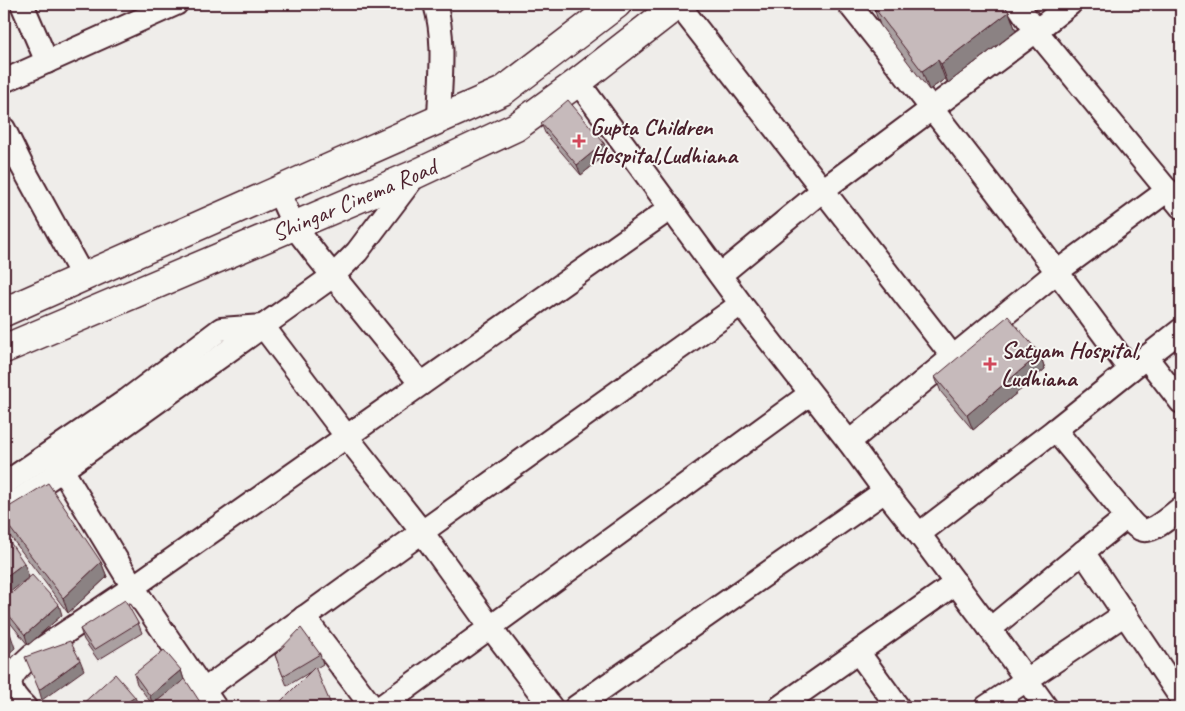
<svg xmlns="http://www.w3.org/2000/svg" width="1185" height="711" font-family="Caveat,sans-serif">
  <style>
    .lines { fill: none; stroke-linecap: round; stroke-linejoin: round }
    .minor-casing { stroke: #4a1f2b; stroke-width: 26 }
    .tertiary-casing { stroke: #4a1f2b; stroke-width: 31 }
    .minor { stroke: #f6f6f2; stroke-width: 22 }
    .tertiary { stroke: #f6f6f2; stroke-width: 28 }
    .wall { fill: #aaa0a1; stroke: #4a1f2b }
    .shaded-wall { fill: #8b8283; stroke: #4a1f2b }
    .building { fill: #c6babb; stroke: #4a1f2b }
    .poi-dot { fill: #d1495b; stroke: #f6f6f2; stroke-width: 2 }
    .labels { text-anchor: middle; dominant-baseline: central; stroke-width: 4; stroke-linejoin: round; paint-order: stroke }
    .poi-label { font-size: 24px; font-weight: bold; fill: #4a1f2b; stroke: #f6f6f2; text-anchor: start }
    .street-label { font-size: 24px; fill: #4a1f2b; stroke: #f6f6f2 }
  </style>
  <rect width="100%" height="100%" fill="#efedea"/>
  <filter id="ink" filterUnits="userSpaceOnUse"><feTurbulence type="fractalNoise" baseFrequency=".02" numOctaves="2"/><feDisplacementMap in="SourceGraphic" scale="10" xChannelSelector="R" yChannelSelector="G"/><feConvolveMatrix kernelMatrix="1 2 1 2 8 2 1 2 1" color-interpolation-filters="sRGB"/></filter>
  <g filter="url(#ink)">
    <g class="lines">
      <g class="minor-casing">
        <g id="minor">
          <polyline points="22,4 47,62"/>
          <path d="M435,4C446,41 440,81 439,119"/>
          <polyline points="678,4 953,357"/>
          <path d="M849,4C945,124 1039,246 1130,370"/>
          <polyline points="1017,4 1036,31 1181,207"/>
          <polyline points="4,81 176,4"/>
          <polyline points="578,82 741,304 849,442 885,491 919,534 990,629 1046,707"/>
          <polyline points="4,129 22,166 83,277"/>
          <polyline points="278,191 294,226 317,256 421,384"/>
          <polyline points="720,275 824,189 1036,31 1070,4"/>
          <polyline points="1146,357 1181,402"/>
          <polyline points="1055,430 1130,370 1181,330"/>
          <polyline points="849,442 1058,271 1168,190"/>
          <polyline points="55,458 133,587 215,707"/>
          <polyline points="4,484 127,400 221,329 263,326 347,437 422,532 491,628 551,707"/>
          <polyline points="4,510 62,470 333,276 357,252 416,174"/>
          <path d="M919,534L1055,430L1127,517C1131,522 1137,529 1143,530C1154,532 1172,515 1181,508"/>
          <polyline points="1083,552 1181,698"/>
          <polyline points="304,617 372,707"/>
          <polyline points="990,629 1083,552 1127,517"/>
          <polyline points="858,652 898,707"/>
          <polyline points="204,690 422,532 741,304"/>
          <path d="M25,707C1,684 10,675 32,655L133,587L671,208"/>
          <polyline points="381,707 810,394"/>
          <polyline points="576,707 885,491"/>
          <polyline points="780,707 956,583"/>
          <polyline points="986,707 1125,614"/>
        </g>
      </g>
      <g class="tertiary-casing">
        <g id="tertiary">
          <polyline points="4,312 503,91 617,4"/>
          <polyline points="4,349 416,174 516,127 578,82 678,4"/>
        </g>
      </g>
      <use href="#minor" class="minor"/>
      <use href="#tertiary" class="tertiary"/>
    </g>
    <g class="wall">
      <polygon points="873,6 1009,12 1016,31 948,83 945,79 929,90 880,25"/>
      <polygon points="541,123 608,153 581,175 545,133"/>
      <polygon points="1040,354 1045,369 973,430 941,392 935,377"/>
      <polygon points="4,510 101,562 107,577 68,613 4,528"/>
      <polygon points="4,600 62,615 28,645 4,615"/>
      <polygon points="138,623 142,633 98,660 84,640 80,629"/>
      <polygon points="320,654 323,664 287,686 275,655"/>
      <polygon points="181,670 184,680 152,704 137,684 134,674"/>
    </g>
    <g class="shaded-wall">
      <polygon points="1009,12 1016,31 948,83 941,64"/>
      <polygon points="938,60 945,79 929,90 922,71"/>
      <polygon points="604,143 608,153 581,175 577,165"/>
      <polygon points="1040,354 1045,369 973,430 967,415"/>
      <polygon points="101,562 107,577 68,613 63,598"/>
      <polygon points="24,563 29,577 4,597 4,578"/>
      <polygon points="59,605 62,615 28,645 25,635"/>
      <polygon points="10,633 15,648 4,658 4,639"/>
      <polygon points="80,660 84,670 42,700 39,690"/>
      <polygon points="181,670 184,680 153,706 150,696"/>
      <polygon points="135,697 139,707 120,707"/>
      <polygon points="200,702 202,707 191,707"/>
    </g>
    <g class="building">
      <polygon points="876,4 1003,4 1009,12 941,64 938,60 922,71 873,6"/>
      <polygon points="568,100 604,143 577,165 541,123"/>
      <polygon points="1008,316 1040,354 967,415 935,377"/>
      <polygon points="48,483 101,562 63,598 4,520 4,510"/>
      <polygon points="4,533 24,563 4,578"/>
      <polygon points="32,575 59,605 25,635 4,609 4,600"/>
      <polygon points="125,600 138,623 94,650 80,629"/>
      <polygon points="4,626 10,633 4,639"/>
      <polygon points="301,628 320,654 283,676 275,655"/>
      <polygon points="70,641 80,660 39,690 25,657"/>
      <polygon points="164,650 181,670 150,696 134,674"/>
      <polygon points="315,667 332,707 275,707"/>
      <polygon points="115,674 135,697 120,707 79,707"/>
      <polygon points="185,679 200,702 191,707 153,707 152,705"/>
    </g>
  </g>
  <g class="poi-dot">
    <path d="M576.5 133.5h5v5h5v5h-5v5h-5v-5h-5v-5h5z"/>
    <path d="M987.5 356.5h5v5h5v5h-5v5h-5v-5h-5v-5h5z"/>
  </g>
  <g class="labels">
    <g class="poi-label">
      <text x="590" y="127">Gupta Children<tspan x="590" dy="28">Hospital,Ludhiana</tspan></text>
      <text x="1001" y="350">Satyam Hospital,<tspan x="1001" dy="28">Ludhiana</tspan></text>
    </g>
    <g class="street-label">
      <text transform="translate(354 200) rotate(-23)">Shingar Cinema Road</text>
    </g>
  </g>
  <rect width="1185" height="711" fill="none" stroke="#f6f6f2" stroke-width="20"/>
  <rect x="10" y="10" width="1165" height="691" fill="none" stroke="#4a1f2b" stroke-width="2" filter="url(#ink)"/>
</svg>
